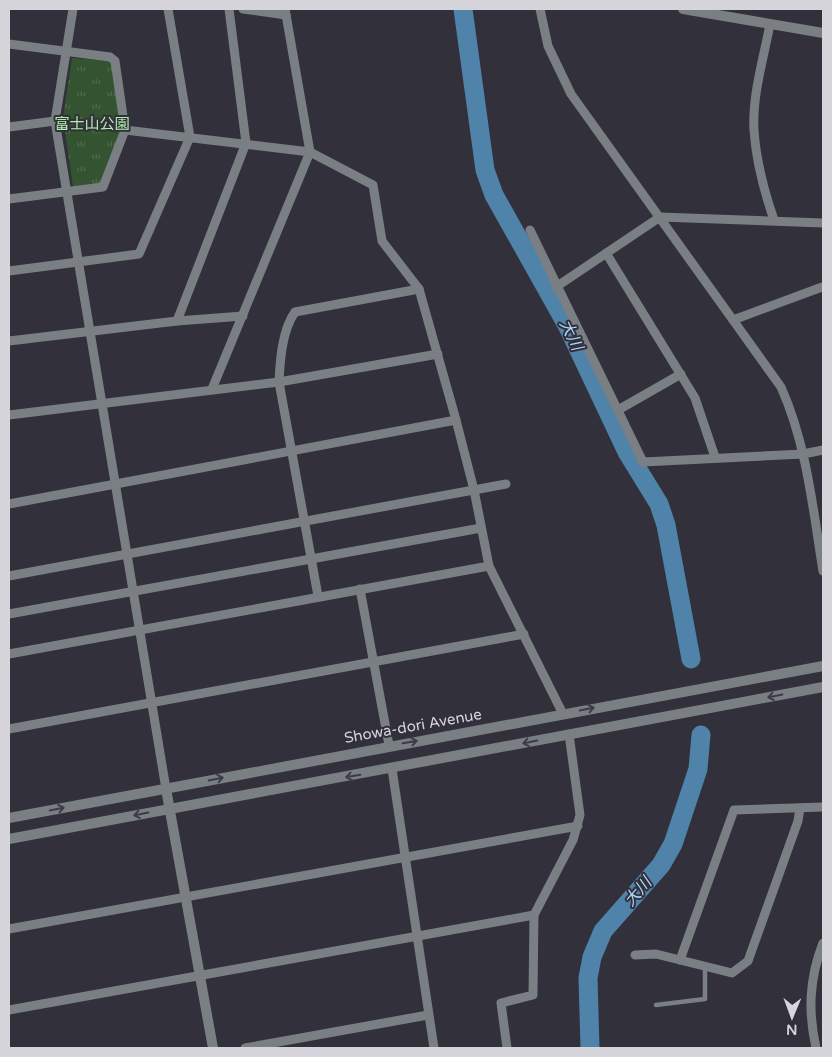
<svg xmlns="http://www.w3.org/2000/svg" width="832" height="1057" font-family="'Varela Round','Noto Sans JP',sans-serif">
  <style>
    .park { fill: url(#park-tufts) }
    .lines { fill: none; stroke-linecap: round; stroke-linejoin: round }
    .river { stroke: #5083a9; stroke-width: 19 }
    .service { stroke: #797f82; stroke-width: 4.5 }
    .minor { stroke: #797f82; stroke-width: 9 }
    .tertiary { stroke: #797f82; stroke-width: 10 }
    .oneway { stroke: #3d3c46 }
    .labels { text-anchor: middle; dominant-baseline: central; stroke-width: 4; stroke-linejoin: round; paint-order: stroke }
    .park-label { font-size: 15px; fill: #b2eeaa; stroke: #32303b }
    .street-label { font-size: 15px; fill: #d6d5dc; stroke: #32303b }
    .water-label { font-size: 16px; font-style: italic; fill: #acd7f9; stroke: #32303b }
  </style>
  <defs>
    <pattern id="park-tufts" width="24" height="20" patternUnits="userSpaceOnUse" patternTransform="scale(1.25)"><rect width="24" height="20" fill="#345330"/><path d="M3 7l-1-3M5 7V3M7 7l1-3M15 17l-1-3M17 17v-4M19 17l1-3" fill="none" stroke="#516b4d"/></pattern>
  </defs>
  <rect width="100%" height="100%" fill="#32303b"/>
  <polygon class="park" points="72,58 111,61 121,130 101,184 73,187 63,117"/>
  <g class="lines">
    <g class="river">
      <polyline points="463,9 485,170 494,195 567,325 627,452 659,504 666,525 691,659"/>
      <polyline points="590,1048 588,978 592,957 603,931 661,865 673,844 698,769 701,735"/>
    </g>
    <polyline class="service" points="656,1005 705,999 705,966"/>
    <g class="minor">
      <polyline points="73,9 55,121 166,789"/>
      <polyline points="243,9 286,15"/>
      <path d="M540,9L548,46L571,94L781,387C807,445 813,510 823,571"/>
      <path d="M770,24C764,57 752,95 754,130C756,161 764,191 774,220"/>
      <polyline points="9,44 110,57 115,61 125,130 103,187 9,199"/>
      <polyline points="9,127 55,121"/>
      <polyline points="125,130 310,152 373,185 382,241 419,289 456,420 474,490 489,566 563,714"/>
      <polyline points="530,230 643,462 803,454 823,450"/>
      <polyline points="606,253 695,398 715,457"/>
      <polyline points="9,271 139,254 190,137 168,9"/>
      <polyline points="556,287 660,217 823,223"/>
      <polyline points="733,320 822,287"/>
      <polyline points="177,321 246,143 229,9"/>
      <polyline points="9,341 177,321 243,316"/>
      <polyline points="212,389 310,152 285,9"/>
      <polyline points="618,410 681,374"/>
      <polyline points="9,415 279,382 438,354"/>
      <polyline points="9,504 456,420"/>
      <polyline points="9,576 506,484"/>
      <polyline points="360,589 389,745"/>
      <path d="M318,596L279,382C280,361 282,330 295,312L419,289"/>
      <polyline points="9,614 481,528"/>
      <polyline points="9,654 489,566"/>
      <polyline points="9,729 524,634"/>
      <polyline points="392,769 434,1048"/>
      <polyline points="9,929 578,826"/>
      <polyline points="635,955 656,954 732,973 748,961 798,821 800,808"/>
      <polyline points="680,960 734,810 823,807"/>
      <polyline points="9,1010 534,915"/>
      <polyline points="245,1048 428,1015"/>
      <polyline points="507,1048 501,1003 533,995 534,915 573,840 580,815 569,734"/>
      <path d="M816,1048C808,1012 809,979 823,943"/>
    </g>
    <g class="tertiary">
      <polyline points="683,9 823,33"/>
      <polyline points="166,789 213,1048"/>
      <polyline points="9,818 823,666"/>
      <polyline points="9,839 823,687"/>
    </g>
  </g>
  <defs><path id="oneway-shaft" d="M-6 0H5M1.5-3L5.5 0L1.5 3" fill="none" stroke-width="1.6" stroke-linecap="round" stroke-linejoin="round" transform="scale(1.25)"/></defs>
  <g class="oneway">
    <use href="#oneway-shaft" transform="translate(775 696) rotate(169)"/>
    <use href="#oneway-shaft" transform="translate(587 709) rotate(-11)"/>
    <use href="#oneway-shaft" transform="translate(410 742) rotate(-10)"/>
    <use href="#oneway-shaft" transform="translate(530 742) rotate(169)"/>
    <use href="#oneway-shaft" transform="translate(353 776) rotate(170)"/>
    <use href="#oneway-shaft" transform="translate(216 779) rotate(-11)"/>
    <use href="#oneway-shaft" transform="translate(57 809) rotate(-11)"/>
    <use href="#oneway-shaft" transform="translate(141 814) rotate(169)"/>
  </g>
  <g class="labels">
    <g class="park-label">
      <text x="92" y="124">富士山公園</text>
    </g>
    <g class="street-label">
      <text transform="translate(413 726) rotate(-10)">Showa-dori Avenue</text>
    </g>
    <g class="water-label">
      <text transform="translate(571 335) rotate(64)">大川</text>
      <text transform="translate(638 892) rotate(-49)">大川</text>
    </g>
  </g>
  <rect width="832" height="1057" fill="none" stroke="#d6d5dc" stroke-width="20"/>
  <g transform="translate(792 1017) rotate(181)" stroke="#32303b" stroke-width="4" paint-order="stroke">
  <path d="M0-4L9 19L0 12L-9 19Z" fill="#d6d5dc"/>
  <text y="-8" font-size="14" font-weight="bold" text-anchor="middle" fill="#d6d5dc">N</text>
  </g>
</svg>
